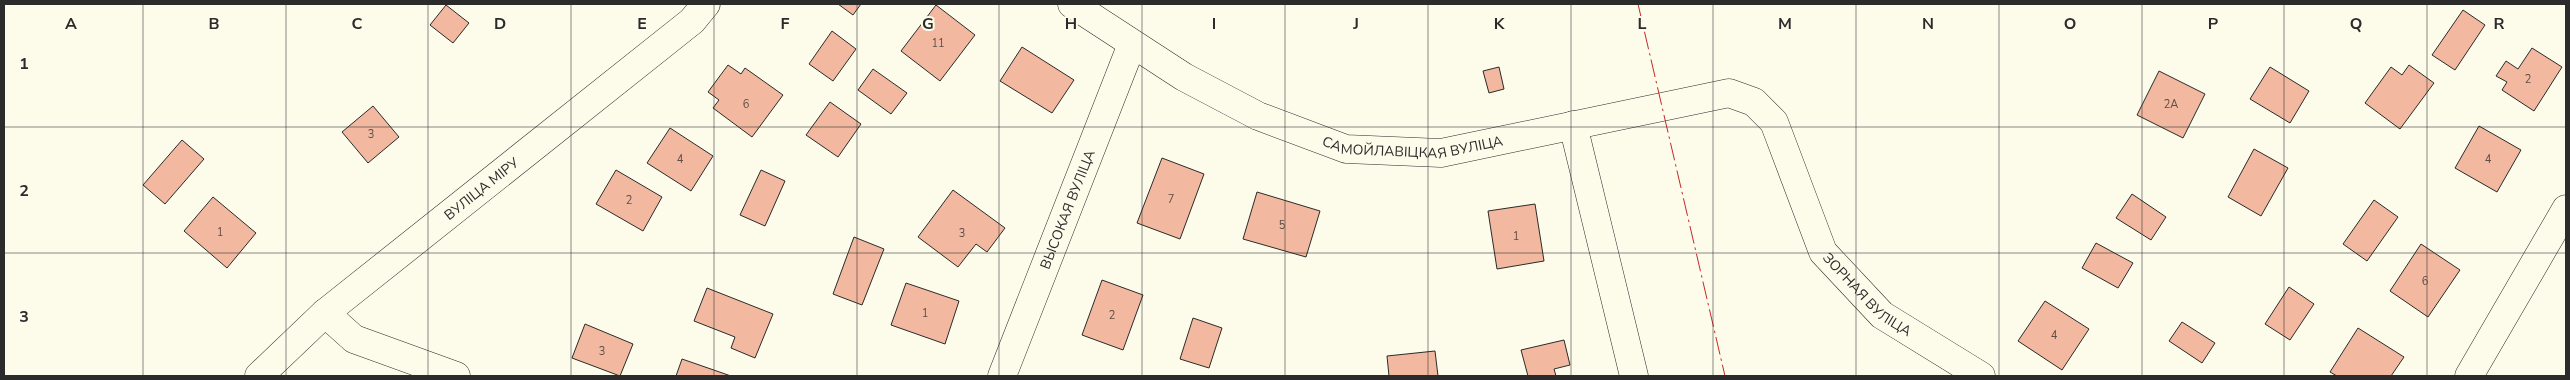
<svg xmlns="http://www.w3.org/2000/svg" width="2570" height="380" font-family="'Nunito Sans',sans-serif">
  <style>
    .building { fill: #f2b8a0; stroke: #2b2b2b }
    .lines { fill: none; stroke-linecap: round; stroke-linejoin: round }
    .minor-casing { stroke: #2b2b2b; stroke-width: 29 }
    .minor { stroke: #fdfbea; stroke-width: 28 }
    .power { stroke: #c62828; stroke-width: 1; stroke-dasharray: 18 4 2.5 4; stroke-linecap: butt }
    .grid { fill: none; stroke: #2b2b2b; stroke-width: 1; stroke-opacity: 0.55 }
    .labels { text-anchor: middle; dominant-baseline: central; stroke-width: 4; stroke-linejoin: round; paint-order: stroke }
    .number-label { font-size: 11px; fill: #5d4e48 }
    .street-label { font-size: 14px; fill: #2b2b2b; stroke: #fdfbea }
    .grid-label { font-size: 16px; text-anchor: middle; font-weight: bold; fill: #2b2b2b; stroke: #fdfbea; stroke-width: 4; stroke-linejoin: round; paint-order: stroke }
  </style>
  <rect width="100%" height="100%" fill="#fdfbea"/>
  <g class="building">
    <polygon points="838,4 861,4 853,15"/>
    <polygon points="446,5 469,23 453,43 430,25"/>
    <polygon points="936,5 975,35 940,81 901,51"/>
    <polygon points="2463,10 2485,25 2455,70 2432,55"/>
    <polygon points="832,31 856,49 833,81 809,64"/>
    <polygon points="1022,47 1074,80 1052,113 1000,81"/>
    <polygon points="2532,48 2562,67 2534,111 2502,90 2507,82 2496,76 2506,61 2518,69"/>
    <polygon points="728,65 741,74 745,68 783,95 752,137 713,108 719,100 708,92"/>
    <polygon points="2409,65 2434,83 2400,129 2365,103 2391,67 2402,75"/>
    <polygon points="1499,67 1504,89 1489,93 1483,71"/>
    <polygon points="2270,67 2309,91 2290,123 2250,99"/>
    <polygon points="873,69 907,93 891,114 858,90"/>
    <polygon points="2159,71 2205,94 2183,138 2137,115"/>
    <polygon points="830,102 861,124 838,157 806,135"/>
    <polygon points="373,106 399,137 368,163 342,132"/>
    <polygon points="2479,126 2521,150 2497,192 2455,168"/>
    <polygon points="670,128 713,156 691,191 647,163"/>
    <polygon points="182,140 204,159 165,204 143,185"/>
    <polygon points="2254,149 2288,168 2261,216 2228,197"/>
    <polygon points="1162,158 1204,174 1180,239 1137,223"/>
    <polygon points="616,170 662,197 643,231 596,204"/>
    <polygon points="761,170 785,181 765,226 740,215"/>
    <polygon points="953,190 1005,228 987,252 976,244 958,267 918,237"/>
    <polygon points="1257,192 1320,211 1306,257 1243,239"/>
    <polygon points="2132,194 2166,217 2151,240 2116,218"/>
    <polygon points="213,197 256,233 227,268 184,231"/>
    <polygon points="2374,200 2398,217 2367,261 2343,244"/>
    <polygon points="1535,204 1544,261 1497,269 1488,211"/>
    <polygon points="854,237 884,249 862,305 833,294"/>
    <polygon points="2096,243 2133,263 2118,288 2082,268"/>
    <polygon points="2421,244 2460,270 2428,317 2390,291"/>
    <polygon points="1102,280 1143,295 1123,350 1082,335"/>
    <polygon points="906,283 959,301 945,344 891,325"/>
    <polygon points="2289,287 2314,304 2290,340 2265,324"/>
    <polygon points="707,288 773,314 755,358 731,348 735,337 694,321"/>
    <polygon points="2045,301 2089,329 2062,370 2018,341"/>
    <polygon points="1193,318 1222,328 1209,368 1180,359"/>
    <polygon points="2182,322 2215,343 2202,363 2169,341"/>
    <polygon points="585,324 633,344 620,376 572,358"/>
    <polygon points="2358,328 2404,357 2391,376 2337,376 2330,372"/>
    <polygon points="1564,340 1570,365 1554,369 1556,376 1528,376 1521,350"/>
    <polygon points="1435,351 1438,376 1389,376 1387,356"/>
    <polygon points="682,359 731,376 676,376"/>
  </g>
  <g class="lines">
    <g class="minor-casing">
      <g id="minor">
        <path id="s1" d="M1072,4L1184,77L1258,116L1346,149L1441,153L1729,93L1754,102L1774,122L1823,252L1882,315L1981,376"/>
        <polyline points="1573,125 1634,376"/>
        <polyline points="325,313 354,339 456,376"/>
        <path id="s2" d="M259,376L325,313L692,21L706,4"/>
        <path id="s3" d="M1002,376L1132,44"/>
        <polyline points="2469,376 2566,209"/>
      </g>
    </g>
    <use href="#minor" class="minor"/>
    <polyline class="power" points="1638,4 1725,376"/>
  </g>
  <path class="grid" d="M143,4V376M286,4V376M428,4V376M571,4V376M714,4V376M857,4V376M999,4V376M1142,4V376M1285,4V376M1428,4V376M1571,4V376M1713,4V376M1856,4V376M1999,4V376M2142,4V376M2284,4V376M2427,4V376M4,127H2566M4,253H2566"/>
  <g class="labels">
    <g class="number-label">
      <text x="938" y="43">11</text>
      <text x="2528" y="79">2</text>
      <text x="746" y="104">6</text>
      <text x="2171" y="104">2А</text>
      <text x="371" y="134">3</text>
      <text x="680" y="159">4</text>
      <text x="2488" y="159">4</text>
      <text x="1171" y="199">7</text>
      <text x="629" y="200">2</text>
      <text x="1282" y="225">5</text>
      <text x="220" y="232">1</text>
      <text x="962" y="233">3</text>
      <text x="1516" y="236">1</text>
      <text x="2425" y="281">6</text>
      <text x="925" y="313">1</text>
      <text x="1112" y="315">2</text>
      <text x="2054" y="335">4</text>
      <text x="602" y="351">3</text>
    </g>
    <g class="street-label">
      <text stroke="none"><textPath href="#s1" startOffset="378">САМОЙЛАВІЦКАЯ ВУЛІЦА</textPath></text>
      <text stroke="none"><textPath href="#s2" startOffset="291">ВУЛІЦА МІРУ</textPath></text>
      <text stroke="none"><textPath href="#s3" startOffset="179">ВЫСОКАЯ ВУЛІЦА</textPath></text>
      <text stroke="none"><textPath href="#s1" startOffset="956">ЗОРНАЯ ВУЛІЦА</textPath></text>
    </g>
  </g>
  <g class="grid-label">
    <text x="71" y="29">A</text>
    <text x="214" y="29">B</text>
    <text x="357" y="29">C</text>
    <text x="500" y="29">D</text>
    <text x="642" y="29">E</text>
    <text x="785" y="29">F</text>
    <text x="928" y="29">G</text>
    <text x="1071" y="29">H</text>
    <text x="1214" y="29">I</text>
    <text x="1356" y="29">J</text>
    <text x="1499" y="29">K</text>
    <text x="1642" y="29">L</text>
    <text x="1785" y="29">M</text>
    <text x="1928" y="29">N</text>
    <text x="2070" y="29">O</text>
    <text x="2213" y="29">P</text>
    <text x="2356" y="29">Q</text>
    <text x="2499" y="29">R</text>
    <text x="24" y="69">1</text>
    <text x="24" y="196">2</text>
    <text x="24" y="322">3</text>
  </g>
  <rect width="2570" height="380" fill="none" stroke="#2b2b2b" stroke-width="10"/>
</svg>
